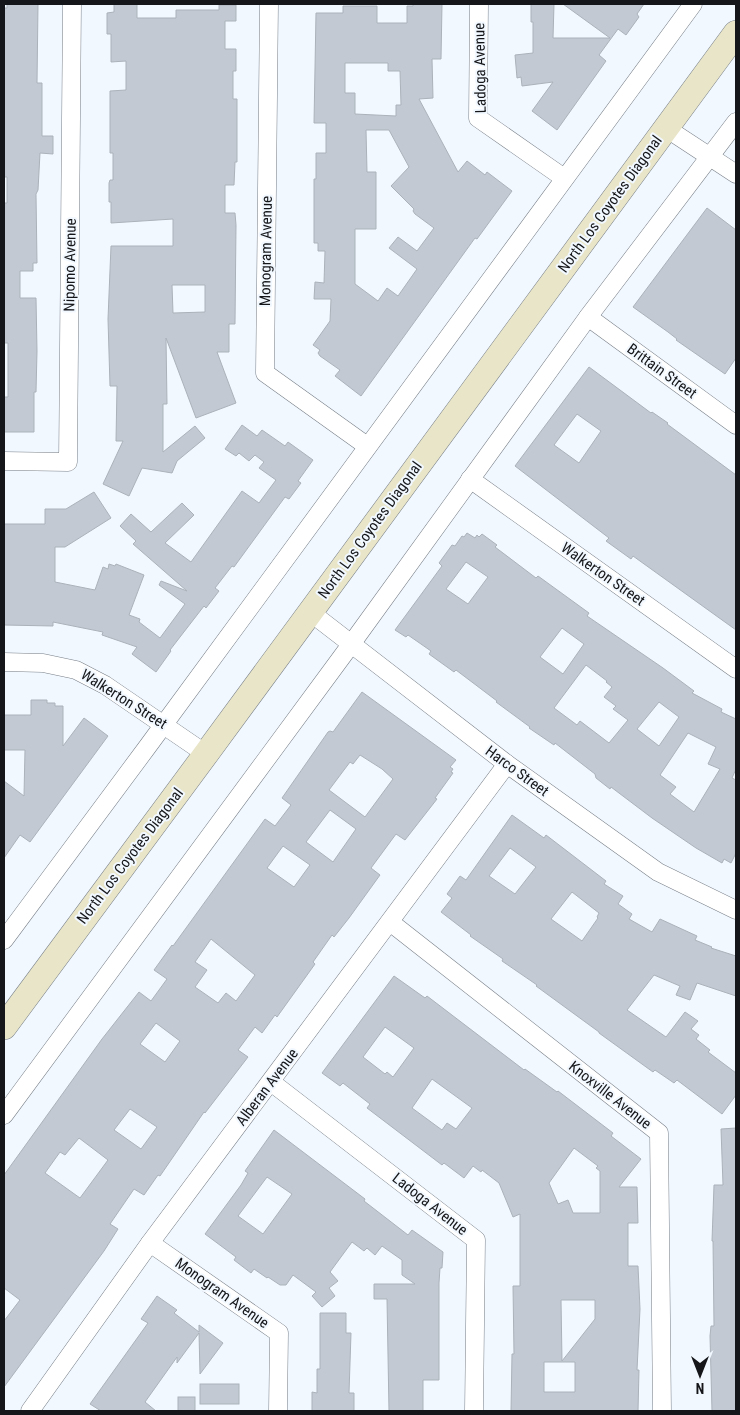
<svg xmlns="http://www.w3.org/2000/svg" width="740" height="1415" font-family="'Roboto Condensed',sans-serif">
  <style>
    .building { fill: #c2c9d2; stroke: #abb2ba; fill-rule: evenodd }
    .lines { fill: none; stroke-linecap: round; stroke-linejoin: round }
    .street-casing { stroke: #787f87; stroke-width: 19 }
    .secondary-casing { stroke: #787f87; stroke-width: 26 }
    .street { stroke: #fff; stroke-width: 18 }
    .secondary { stroke: #e8e5c8; stroke-width: 25 }
    .labels { text-anchor: middle; dominant-baseline: central; stroke-width: 4; stroke-linejoin: round; paint-order: stroke }
    .street-label { font-size: 15px; fill: #141619; stroke: #f2f8ff }
  </style>
  <rect width="100%" height="100%" fill="#f2f8ff"/>
  <g class="building">
    <polygon points="7,4 38,4 37,83 42,83 42,136 53,136 53,154 40,153 38,190 36,194 37,263 33,263 33,271 20,271 20,298 36,298 37,351 36,392 34,392 34,432 4,432 4,397 8,397 8,343 4,343 4,203 7,203 7,177 4,177 4,8 7,8"/>
    <path d="M114,4H137V18H176V10H219V5H236V21H225V49H236V71H233V99H237V162H235L234,185H225V213H235L236,225L235,324H229V352H217L236,403L196,418L166,338L167,404H163V452L195,426L205,438L177,461L172,473L142,468L129,496L103,484L123,441H116L117,386H110L108,319L111,246H173V219L111,223V202H109V183L110,180H113V153H110V91L126,90V61L111,62V34H107V13L114,12ZM172,285H205V312L173,313Z"/>
    <path d="M413,4H442L441,59H432L433,98L419,99L458,172L467,161L485,175L487,172L512,191L477,239L475,238L361,396L335,376L340,370L320,356L318,353L320,350L313,345L330,321L331,299H314L315,282L324,283L325,251H318V243H314V179H316V153H326V123H314L316,13H343V6H377V23H407V6H413ZM345,63H388V71H400L401,105H396V116L355,114V93H345ZM366,130H389L409,167L391,186L414,209L413,211L415,214L434,228L417,251L398,237L389,248L417,269L398,296L387,288L378,301L355,284V229H376V172H367Z"/>
    <polygon points="531,4 554,4 553,38 610,38 563,4 644,4 637,14 639,17 626,35 618,29 599,55 606,61 557,130 532,111 553,82 522,86 521,77 517,78 515,55 533,53 533,22 531,22"/>
    <polygon points="707,208 736,230 736,358 725,374 676,340 677,339 668,332 633,307"/>
    <path d="M589,367L651,413L652,412L668,423L667,424L736,475V630L633,556L631,559L606,541L609,538L515,466ZM577,414L601,431L579,463L554,445Z"/>
    <polygon points="242,425 257,436 262,430 285,446 288,442 313,460 298,481 301,483 289,499 285,497 234,567 232,566 215,588 219,591 206,608 204,606 170,650 171,651 156,672 132,654 137,647 102,635 103,632 53,622 53,626 4,625 4,524 45,524 45,509 66,509 94,492 111,518 65,547 55,547 55,582 95,590 103,567 108,569 109,564 115,566 116,564 144,575 129,615 140,619 139,622 160,638 185,604 159,585 161,581 187,591 133,544 136,541 120,526 131,514 151,532 182,503 194,515 165,543 191,562 242,491 259,503 276,480 259,468 264,462 255,455 249,461 239,453 236,456 225,449"/>
    <path d="M467,533L475,538L477,535L479,537L482,534L497,545L495,547L536,578L538,576L589,613L587,616L663,668L694,691L692,693L722,709L721,712L736,719V769L732,778L736,780V853L731,863L724,859L722,863L696,848L652,818L611,787L610,789L596,778L595,774L555,743L554,745L529,728L530,727L496,702L497,701L456,670L454,672L429,654L431,651L408,635L406,637L395,630L442,566L439,563L452,545L455,546L462,536L464,537ZM466,562L488,577L468,604L446,589ZM562,628L584,644L563,674L540,657ZM586,665L607,681L606,682L612,687L604,697L616,706L613,709L628,720L609,743L580,721L577,725L554,708ZM659,702L679,717L659,746L637,729ZM688,733L716,747L708,764L720,769L694,812L670,794L676,787L660,775Z"/>
    <path d="M362,692L456,760L450,767L453,769L451,772L453,773L435,798L437,799L405,840L396,834L371,868L380,875L349,918L334,937L332,935L313,962L315,964L277,1017L275,1015L262,1033L255,1027L238,1050L248,1057L205,1113L204,1112L160,1176L158,1175L144,1195L134,1189L110,1224L118,1229L104,1251L4,1387V1321L20,1300L4,1288V1175L102,1039L139,992L151,1001L167,979L154,970L172,945L173,946L265,819L275,826L291,805L282,798L328,732L330,731L333,732ZM360,755L382,769L393,779L365,817L329,790L350,762L353,764ZM330,810L356,829L333,862L306,842ZM283,846L310,865L294,887L267,868ZM211,939L255,975L236,1001L226,993L218,1003L195,987L207,970L195,962ZM156,1023L180,1041L165,1062L140,1044ZM130,1109L157,1127L141,1149L114,1130ZM79,1138L108,1160L80,1198L45,1173L60,1152L65,1155Z"/>
    <polygon points="31,700 47,700 47,703 55,703 55,706 63,706 63,746 84,718 108,736 30,842 20,835 4,858 4,781 24,796 25,750 4,750 4,715 31,715"/>
    <path d="M512,815L544,838L546,835L606,881L604,884L623,896L618,904L632,914L629,919L652,932L660,919L697,936L695,940L712,947L711,948L736,956V996L697,983L690,1000L676,995L680,986L654,975L627,1010L666,1037L685,1012L698,1021L691,1029L699,1035L696,1039L710,1050L708,1052L736,1073V1095L722,1114L677,1080L674,1083L655,1070L653,1072L599,1033V1032L536,986L537,985L502,961L503,959L470,936L471,935L441,912L452,898L447,894L460,876L466,880ZM510,848L536,867L515,894L489,876ZM572,892L599,913L597,917L598,918L582,941L551,919Z"/>
    <path d="M394,976L425,998L427,996L524,1070L525,1069L557,1092L558,1091L613,1133L611,1136L641,1159L619,1187H637L638,1223H628V1266H638L640,1309L637,1370H639L638,1411H511L512,1354H514L513,1286H520V1214L513,1217L499,1183L482,1170L481,1172L473,1166L464,1178L444,1163L442,1165L367,1108L370,1104L343,1083L340,1086L322,1073ZM385,1027L414,1048L393,1077L387,1072L385,1074L363,1057ZM432,1079L472,1108L456,1129L447,1123L442,1130L412,1108ZM574,1148L598,1166L596,1168L600,1171V1213H573L568,1200L558,1204L549,1183ZM561,1300H595V1319L562,1361ZM544,1362H575V1392H544Z"/>
    <polygon points="736,1128 736,1411 712,1411 710,1336 711,1326 714,1326 713,1241 712,1241 714,1185 723,1185 721,1129"/>
    <path d="M274,1130L365,1199L364,1201L408,1235L412,1230L443,1252L442,1268H440L439,1283V1380H423V1411H389L387,1299H374V1284H415L402,1275V1260L382,1246L375,1255L367,1248L364,1251L352,1242L330,1272L338,1281L329,1288L335,1296L322,1307L312,1296L316,1292L293,1275L286,1285H280L268,1277L267,1278L254,1269L251,1273L234,1260L236,1257L205,1234L241,1185L248,1173L245,1171ZM267,1177L292,1194L263,1234L238,1216Z"/>
    <polygon points="157,1296 177,1310 174,1313 199,1332 199,1325 223,1343 200,1374 199,1333 177,1363 177,1357 145,1402 156,1411 101,1411 90,1404 148,1323 141,1319"/>
    <polygon points="320,1313 346,1313 346,1333 351,1333 349,1393 354,1393 354,1411 312,1411 312,1392 317,1393 317,1369 320,1369"/>
    <rect x="200" y="1384" width="39" height="20"/>
    <rect x="178" y="1397" width="17" height="14"/>
  </g>
  <g class="lines">
    <g class="street-casing">
      <g id="street">
        <polyline points="269,4 265,373 367,446"/>
        <polyline points="479,4 478,118 564,178"/>
        <polyline points="666,128 736,174"/>
        <polyline points="588,317 736,425"/>
        <polyline points="4,461 68,462 72,4"/>
        <polyline points="470,479 736,669"/>
        <polyline points="310,612 507,764 658,872 736,910"/>
        <polyline points="4,662 43,663 76,670 105,685 206,754"/>
        <polyline points="390,922 659,1133 662,1411"/>
        <polyline points="4,940 148,746 693,4"/>
        <polyline points="271,1082 476,1240 474,1411"/>
        <polyline points="4,1115 352,643 588,317 736,122"/>
        <polyline points="150,1243 279,1333 278,1411"/>
        <polyline points="30,1411 150,1243 507,764"/>
      </g>
    </g>
    <g class="secondary-casing">
      <polyline id="secondary" points="4,1027 206,754 736,33"/>
    </g>
    <use href="#street" class="street"/>
    <use href="#secondary" class="secondary"/>
  </g>
  <g class="labels">
    <g class="street-label">
      <text transform="translate(480 68) rotate(-91)">Ladoga Avenue</text>
      <text transform="translate(610 204) rotate(-54)">North Los Coyotes Diagonal</text>
      <text transform="translate(266 251) rotate(-89)">Monogram Avenue</text>
      <text transform="translate(70 265) rotate(-89)">Nipomo Avenue</text>
      <text transform="translate(662 371) rotate(36)">Brittain Street</text>
      <text transform="translate(370 530) rotate(-54)">North Los Coyotes Diagonal</text>
      <text transform="translate(603 574) rotate(35)">Walkerton Street</text>
      <text transform="translate(124 699) rotate(32)">Walkerton Street</text>
      <text transform="translate(517 771) rotate(36)">Harco Street</text>
      <text transform="translate(130 856) rotate(-53)">North Los Coyotes Diagonal</text>
      <text transform="translate(267 1087) rotate(-53)">Alberan Avenue</text>
      <text transform="translate(610 1095) rotate(38)">Knoxville Avenue</text>
      <text transform="translate(430 1204) rotate(38)">Ladoga Avenue</text>
      <text transform="translate(222 1293) rotate(35)">Monogram Avenue</text>
    </g>
  </g>
  <rect width="740" height="1415" fill="none" stroke="#141619" stroke-width="10"/>
  <g transform="translate(700 1375) rotate(180)" stroke="#f2f8ff" stroke-width="4" paint-order="stroke">
  <path d="M0-4L9 19L0 12L-9 19Z" fill="#141619"/>
  <text y="-8" font-size="14" font-weight="bold" text-anchor="middle" fill="#141619">N</text>
  </g>
</svg>
